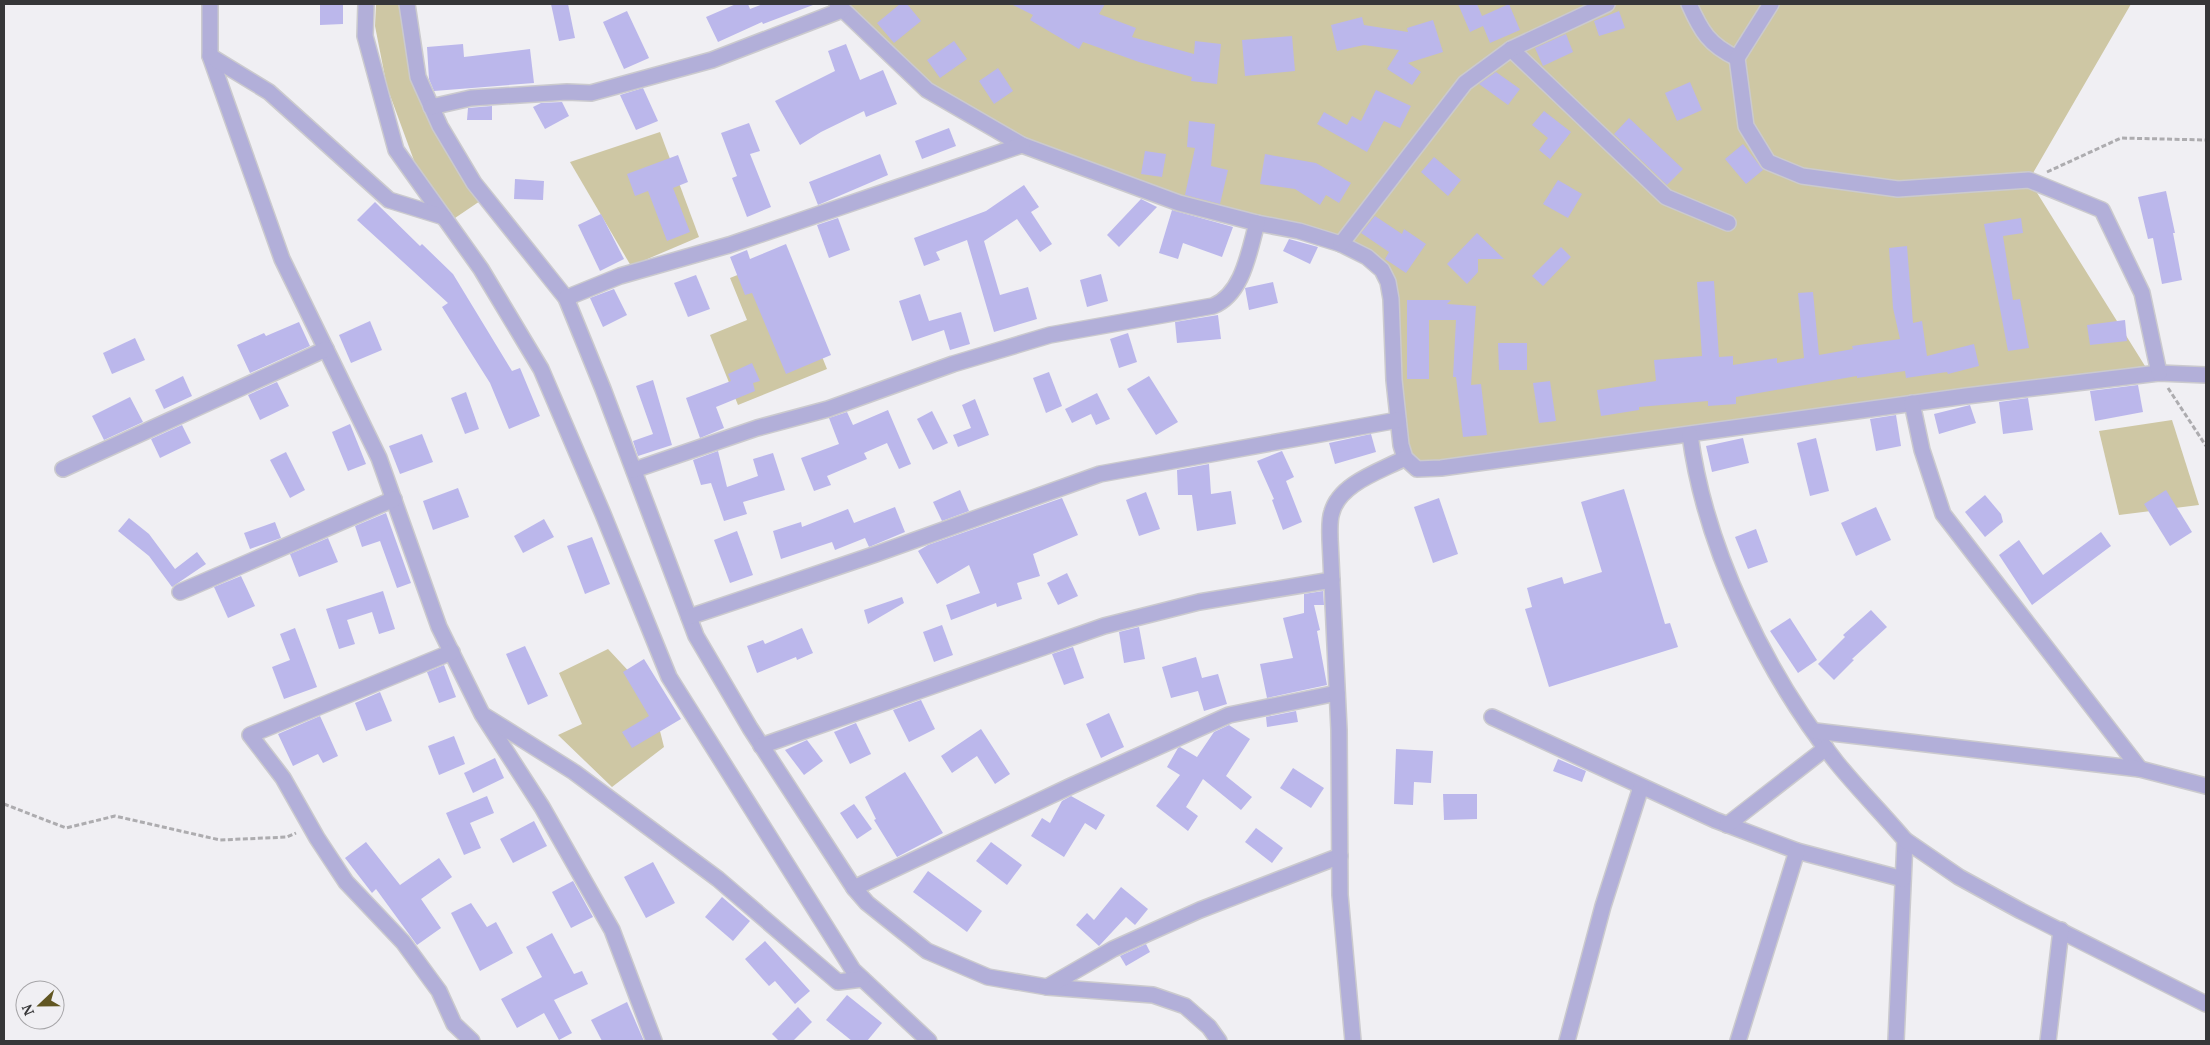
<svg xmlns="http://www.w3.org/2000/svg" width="2210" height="1045" font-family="'PT Serif',serif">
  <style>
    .green { fill: #cec7a4 }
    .building { fill: #bbb7eb }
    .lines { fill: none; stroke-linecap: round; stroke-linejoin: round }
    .minor-casing { stroke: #cbcace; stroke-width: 18 }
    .path { stroke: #adacaf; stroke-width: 3; stroke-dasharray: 5 2.5; stroke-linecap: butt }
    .minor { stroke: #b2afd9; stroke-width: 15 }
  </style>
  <rect width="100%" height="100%" fill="#f0eff3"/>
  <g class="green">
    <polygon points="376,4 407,4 418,77 486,197 455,218 416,166 387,87 375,26"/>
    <polygon points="845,4 2131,4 2029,180 2145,366 1424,468 1408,458 1387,283 1365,258 1065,160 930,87"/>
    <polygon points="660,132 699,237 631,266 570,162"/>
    <polygon points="782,257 827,369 738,405 710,335 747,320 730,278"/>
    <polygon points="2172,420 2199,505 2119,515 2099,431"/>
    <polygon points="608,649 635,678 658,723 664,747 612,787 558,735 582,724 559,673"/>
  </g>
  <g class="building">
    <polygon points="320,4 343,4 343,24 320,25"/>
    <polygon points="551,4 568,4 575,38 559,41"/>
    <polygon points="736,4 748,4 750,9 763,4 813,5 763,24 762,22 718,42 706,17"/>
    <polygon points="900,4 907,4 921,21 894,43 877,23"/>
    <polygon points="1011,4 1105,4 1099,14 1136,28 1132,37 1194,54 1195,41 1221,44 1217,84 1191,81 1192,77 1139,62 1083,42 1079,49 1030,20 1033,15"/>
    <polygon points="1458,4 1477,4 1482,16 1509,4 1520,30 1490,43 1483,26 1470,32"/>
    <polygon points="627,11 649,58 624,69 603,22"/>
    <polygon points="1619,11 1625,28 1599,36 1594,21"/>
    <polygon points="1362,17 1364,25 1408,32 1407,28 1433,20 1443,52 1408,63 1421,72 1412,85 1387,69 1399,50 1364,45 1337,51 1331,25"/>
    <polygon points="1566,34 1573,52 1543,66 1535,48"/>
    <polygon points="1292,36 1295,71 1245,76 1242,40"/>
    <polygon points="954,41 967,59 940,78 927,60"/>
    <polygon points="463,44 464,57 530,49 534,83 434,91 429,79 427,47"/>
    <polygon points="846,44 860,80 883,70 897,104 866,117 864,111 821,132 800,145 775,101 835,71 828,51"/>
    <polygon points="998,68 1013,91 994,104 979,81"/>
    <polygon points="1496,72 1520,89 1508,105 1479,84"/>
    <polygon points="1690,82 1702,110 1677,121 1665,93"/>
    <polygon points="643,88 658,121 636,130 620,95"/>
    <polygon points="1376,90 1411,106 1400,128 1384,121 1367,152 1317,124 1324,112 1347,125 1352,116 1361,121"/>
    <polygon points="562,102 569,116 545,129 533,107 541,103"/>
    <polygon points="492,106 492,120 467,120 468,108"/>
    <polygon points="1544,111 1571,132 1550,159 1539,150 1548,138 1532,125"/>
    <polygon points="1629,118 1683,169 1667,185 1614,134"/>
    <polygon points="1189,121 1215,124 1211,166 1228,170 1220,204 1185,195 1195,148 1187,147"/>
    <polygon points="749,123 760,151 750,154 771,207 747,217 732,178 737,176 721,133"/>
    <polygon points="949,128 956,146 922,159 915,141"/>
    <polygon points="1743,144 1763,170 1746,184 1725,159"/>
    <polygon points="1145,151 1166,154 1162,177 1141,174"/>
    <polygon points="880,154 888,175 818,205 809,182"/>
    <polygon points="1265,154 1316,163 1351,183 1339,203 1326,195 1320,205 1295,189 1260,184"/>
    <polygon points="678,155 688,182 673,188 690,232 667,241 648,191 635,196 627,174"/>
    <polygon points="1434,157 1461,180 1448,196 1421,172"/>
    <polygon points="515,179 544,181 543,200 514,199"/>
    <polygon points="1558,180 1582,194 1568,218 1543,204"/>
    <polygon points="1024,185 1039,207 1031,212 1052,244 1040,252 1017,219 984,241 1000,295 1028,287 1037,319 994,332 967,240 936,252 940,260 924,266 914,238 986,211"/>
    <polygon points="2166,191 2175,233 2173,233 2182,280 2162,284 2153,238 2148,239 2138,197"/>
    <polygon points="1141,199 1157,207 1119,247 1107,235"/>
    <polygon points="375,202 420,246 422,244 453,274 512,371 520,368 540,416 509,429 490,383 442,307 448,303 357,220"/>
    <polygon points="1172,210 1233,227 1222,257 1183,243 1178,259 1159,253"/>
    <polygon points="601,214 624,259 600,271 578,225"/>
    <polygon points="1375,216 1402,234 1404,229 1426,244 1406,273 1385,259 1389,252 1361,233"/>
    <polygon points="838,218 850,250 829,258 817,225"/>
    <polygon points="2021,218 2023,233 2003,236 2013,300 2020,299 2029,348 2008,351 1984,224"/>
    <polygon points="1477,233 1504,259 1478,259 1478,272 1467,284 1447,264"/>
    <polygon points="1289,239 1318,247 1310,264 1283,251"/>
    <polygon points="786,244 831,355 786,374 752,293 745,295 730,257 747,250 750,259"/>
    <polygon points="1907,246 1913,323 1922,321 1927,356 1974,344 1979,366 1948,374 1947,372 1906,378 1905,371 1857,378 1857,376 1736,397 1736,404 1708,406 1708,401 1639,407 1639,410 1601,416 1597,390 1656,381 1654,360 1702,356 1697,282 1714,281 1719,357 1733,356 1733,365 1777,358 1777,363 1804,358 1798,293 1813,292 1819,355 1853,349 1852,346 1900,339 1893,308 1889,248"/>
    <polygon points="1561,247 1571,257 1543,286 1532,276"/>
    <polygon points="1101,274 1108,301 1087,307 1080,280"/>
    <polygon points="696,275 710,309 688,317 674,283"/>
    <polygon points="1273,282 1278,303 1249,310 1245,288"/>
    <polygon points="614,289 627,315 603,327 590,298"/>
    <polygon points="920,294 929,321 961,312 970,344 950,350 944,330 912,341 899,301"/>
    <polygon points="1407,300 1451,300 1447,304 1476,306 1471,385 1481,384 1487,435 1463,437 1456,377 1453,377 1456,320 1429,320 1429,379 1407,379"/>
    <polygon points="1218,315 1221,339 1177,343 1175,322"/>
    <polygon points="2125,320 2127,341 2090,345 2087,325"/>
    <polygon points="370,321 382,350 351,363 339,335"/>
    <polygon points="299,322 310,346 250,373 237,345 264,333 266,336"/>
    <polygon points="1128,333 1137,362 1119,368 1110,339"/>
    <polygon points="135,338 145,360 112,374 103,353"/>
    <polygon points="1498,343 1527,343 1527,370 1499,370"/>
    <polygon points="752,363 760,381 753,383 755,391 716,407 724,428 700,438 686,398 731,381 728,374"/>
    <polygon points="1049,372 1062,406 1046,413 1033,378"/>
    <polygon points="183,376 192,396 164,409 155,390"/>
    <polygon points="1149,376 1178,422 1156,435 1127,389"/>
    <polygon points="653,380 672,445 638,456 633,441 653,434 636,386"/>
    <polygon points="1550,381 1556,421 1539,423 1533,383"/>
    <polygon points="277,382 289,406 260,420 248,395"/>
    <polygon points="2138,385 2143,412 2095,421 2090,391"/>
    <polygon points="466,392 479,429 465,434 451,398"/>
    <polygon points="1097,393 1110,419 1096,425 1091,414 1072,423 1065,409"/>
    <polygon points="130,397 143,422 104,440 92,416"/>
    <polygon points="2028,398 2033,430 2003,434 1999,402"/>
    <polygon points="975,399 989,435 958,447 953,435 971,428 962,405"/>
    <polygon points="1970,405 1976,423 1939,434 1934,414"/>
    <polygon points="888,410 911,464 899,469 887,443 864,453 867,459 827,476 831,485 814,491 801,458 839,444 829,418 847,412 853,425"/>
    <polygon points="932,411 948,443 933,450 917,419"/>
    <polygon points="1896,415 1901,446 1876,451 1870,419"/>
    <polygon points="350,424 366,464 348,471 332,432"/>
    <polygon points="182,425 191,443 160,458 151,439"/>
    <polygon points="422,434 433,462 400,474 389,446"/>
    <polygon points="1371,434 1376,452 1335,464 1329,443"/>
    <polygon points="1743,438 1749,463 1712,472 1706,446"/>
    <polygon points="1816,438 1829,491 1810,496 1797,443"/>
    <polygon points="718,451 727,487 758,476 753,459 773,453 785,490 743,502 747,514 724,521 711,483 701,485 693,460"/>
    <polygon points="1282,451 1294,477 1286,481 1302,522 1283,530 1272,500 1274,499 1257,461"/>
    <polygon points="286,452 305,490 290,498 270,460"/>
    <polygon points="1209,464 1211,494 1231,491 1236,524 1197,531 1192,495 1178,495 1177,470"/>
    <polygon points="458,488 469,517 433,530 423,501"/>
    <polygon points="1624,489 1665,624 1670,623 1678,647 1549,687 1525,609 1532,607 1527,588 1562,577 1564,584 1602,572 1581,502"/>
    <polygon points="960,490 969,511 942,521 933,502"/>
    <polygon points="2166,490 2192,532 2170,546 2144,504"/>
    <polygon points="1146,492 1160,529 1139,536 1126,500"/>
    <polygon points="1985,495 2001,514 2003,522 1985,537 1965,512"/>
    <polygon points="1062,498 1078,535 1033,554 1040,576 1017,583 1022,599 997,607 996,603 951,620 946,605 980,593 969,565 937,584 918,551 928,545"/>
    <polygon points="1439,498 1458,554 1433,563 1414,507"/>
    <polygon points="895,507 905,532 869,547 865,538 835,550 832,542 781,559 773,531 801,522 802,527 848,509 854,523"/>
    <polygon points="1876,507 1891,540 1856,556 1841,523"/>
    <polygon points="386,513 411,583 397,588 380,541 362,547 355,526"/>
    <polygon points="129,518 149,534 175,569 197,552 206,564 172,587 149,556 118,531"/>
    <polygon points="544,519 554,537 523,553 514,536"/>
    <polygon points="275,522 281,538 250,549 244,533"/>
    <polygon points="1756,529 1768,562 1748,569 1735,537"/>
    <polygon points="737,531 753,575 730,583 714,540"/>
    <polygon points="2101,532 2111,546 2032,605 1999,555 2019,540 2043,575"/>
    <polygon points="592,537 610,584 585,594 567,546"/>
    <polygon points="328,538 338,562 299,577 290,554"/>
    <polygon points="1067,573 1078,596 1058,605 1047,583"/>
    <polygon points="241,576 255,606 228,618 214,587"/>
    <polygon points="383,591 395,629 379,634 372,612 347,620 355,644 339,649 326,609"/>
    <polygon points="1323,591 1324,605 1314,605 1320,630 1317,631 1327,685 1267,698 1260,664 1293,658 1283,618 1304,613 1304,594"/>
    <polygon points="902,597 904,603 868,624 864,610"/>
    <polygon points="1871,610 1887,627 1852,659 1854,660 1834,680 1818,664 1845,637 1843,635"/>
    <polygon points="1790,618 1817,660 1798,673 1770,631"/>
    <polygon points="942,625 953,655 934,662 923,632"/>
    <polygon points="1139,627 1145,659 1124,663 1119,632"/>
    <polygon points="295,628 317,687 284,699 272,667 290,660 280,634"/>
    <polygon points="802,628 813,653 797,660 796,657 757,673 747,646 763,640 765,644"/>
    <polygon points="525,646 548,696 528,705 506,654"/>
    <polygon points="1073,647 1084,678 1064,685 1052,654"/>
    <polygon points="1196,657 1202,678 1218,674 1227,704 1204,711 1198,691 1171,698 1162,667"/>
    <polygon points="644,659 681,719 632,748 622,732 649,716 623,672"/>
    <polygon points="444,665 456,697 439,703 427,672"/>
    <polygon points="380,692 392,721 366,731 355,703"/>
    <polygon points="921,700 935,729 909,742 893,710"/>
    <polygon points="1296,711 1298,722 1267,727 1266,717"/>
    <polygon points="1109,713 1124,747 1101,758 1086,724"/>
    <polygon points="320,716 338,756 323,763 318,754 293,766 278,734"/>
    <polygon points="856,723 871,754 850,764 834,732"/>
    <polygon points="1229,725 1250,739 1226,776 1252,797 1241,810 1203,779 1186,807 1198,816 1188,831 1156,806 1180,775 1167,767 1178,748 1180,747 1197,757 1214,732"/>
    <polygon points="981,729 1010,774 995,784 977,756 952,773 941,756"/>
    <polygon points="454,736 465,764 439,775 428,746"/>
    <polygon points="807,740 823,761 804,775 785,750"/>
    <polygon points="1396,749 1433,751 1431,783 1414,782 1413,805 1394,804"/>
    <polygon points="495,758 504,778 473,793 464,773"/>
    <polygon points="1558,759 1586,771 1582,782 1553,771"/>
    <polygon points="1293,768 1324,788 1311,808 1280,788"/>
    <polygon points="905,772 943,833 897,857 874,820 876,819 865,797"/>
    <polygon points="1443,794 1477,794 1477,819 1444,820"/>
    <polygon points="487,796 494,813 470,823 481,848 464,855 446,813"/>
    <polygon points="1071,796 1105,815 1096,830 1085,823 1064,857 1031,836 1042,818 1050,823 1062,801"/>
    <polygon points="854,804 872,829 857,839 840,813"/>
    <polygon points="534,821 547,846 513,863 500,839"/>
    <polygon points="1256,828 1283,848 1272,863 1245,842"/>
    <polygon points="366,842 400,885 439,858 452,877 421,899 441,928 417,945 376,889 372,893 345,858"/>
    <polygon points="991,842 1022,865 1007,885 976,861"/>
    <polygon points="653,862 675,903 646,918 624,877"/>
    <polygon points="928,871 982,911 967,932 913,892"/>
    <polygon points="573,881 593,917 571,928 552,892"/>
    <polygon points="1121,887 1148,909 1135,925 1126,917 1099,946 1076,925 1087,913 1094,920"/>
    <polygon points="722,897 750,921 733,941 705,917"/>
    <polygon points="471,903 487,927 496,922 513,953 480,971 451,913"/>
    <polygon points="552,933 574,974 582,971 588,984 554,1000 572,1033 559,1040 544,1013 517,1028 501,999 542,977 526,947"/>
    <polygon points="765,941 810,991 795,1004 775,981 769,986 745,959"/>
    <polygon points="1146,944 1150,952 1126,966 1120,956"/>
    <polygon points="847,995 882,1023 867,1041 852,1041 826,1020"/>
    <polygon points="627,1002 644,1041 602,1041 591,1020"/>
    <polygon points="798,1007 812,1022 793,1041 779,1041 772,1034"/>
  </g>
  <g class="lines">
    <g class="minor-casing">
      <g id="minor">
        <polyline points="210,4 210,56 282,259 379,458 439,627 482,714 542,807 612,930 654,1041"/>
        <polyline points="366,4 365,36 396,150 481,269 541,369 603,514 669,677 853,970 929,1041"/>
        <polyline points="407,4 418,77 440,126 474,183 566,298 603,389 696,636 750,728 854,888 867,903 927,951 988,977 1047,987 1153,995 1185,1006 1209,1027 1219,1041"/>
        <polyline points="837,4 927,90 1022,145 1179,203 1257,223 1299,231 1341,244 1367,257 1382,270 1388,282 1391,299 1394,380 1401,445 1405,458 1417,469 1441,468 1966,396 2159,373 2206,375"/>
        <path d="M1689,4C1701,31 1709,45 1737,58"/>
        <polyline points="1771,4 1737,58 1746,126 1768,162 1802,176 1898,189 2029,180 2102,210 2142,293 2159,373"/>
        <polyline points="1511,49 1666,197 1728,223"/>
        <polyline points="210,56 269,92 389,200 444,217"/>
        <polyline points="431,107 471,98 567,92 591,93 712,60 842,10"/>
        <polyline points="1341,244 1465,83 1511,49 1607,4"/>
        <polyline points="566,298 620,276 729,245 1022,145"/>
        <polyline points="1912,403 1922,450 1943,514 2140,769"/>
        <path d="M1690,435C1705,548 1766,674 1837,763C1859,790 1883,814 1905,840L1896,1041"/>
        <polyline points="63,469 326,349"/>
        <path d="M634,470L757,428L828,409L953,364L1050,335L1213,306C1243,294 1249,251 1257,223"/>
        <polyline points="180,592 394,499"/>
        <polyline points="689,617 876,554 1100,474 1398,420"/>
        <polyline points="452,652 250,735 283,778 317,838 346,882 403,942 439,991 454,1024 472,1041"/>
        <polyline points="485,716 574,772 718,879 838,982 862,979"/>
        <polyline points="1492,717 1715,820 1797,851 1903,879"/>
        <polyline points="1815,731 2140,769 2206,786"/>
        <polyline points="761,746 1104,626 1199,602 1332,580"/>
        <polyline points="1727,825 1826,748"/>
        <polyline points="1905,840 1959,877 2021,911 2206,1004"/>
        <polyline points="854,888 1071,786 1229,715 1337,693"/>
        <polyline points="1047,987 1113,949 1200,910 1340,856"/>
        <path d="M1353,1041L1340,895L1339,730L1330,539C1330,531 1329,520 1332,512C1340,483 1381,471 1405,458"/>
        <polyline points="1567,1041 1603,906 1641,787"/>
        <polyline points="1738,1041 1797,851"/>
        <polyline points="2048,1041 2061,930"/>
      </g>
    </g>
    <g class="path">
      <polyline points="2047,172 2121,138 2206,140"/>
      <polyline points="2168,388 2206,446"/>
      <polyline points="4,804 66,828 115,816 220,840 287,837 296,833"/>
    </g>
    <use href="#minor" class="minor"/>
  </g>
  <rect width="2210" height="1045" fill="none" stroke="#363638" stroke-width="10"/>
  <g transform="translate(40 1005) rotate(248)"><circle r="24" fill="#f0eff3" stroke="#a6a5a8"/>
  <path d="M0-4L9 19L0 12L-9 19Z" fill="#615622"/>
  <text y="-8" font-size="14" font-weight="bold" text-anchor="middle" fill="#363638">N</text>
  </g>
</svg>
